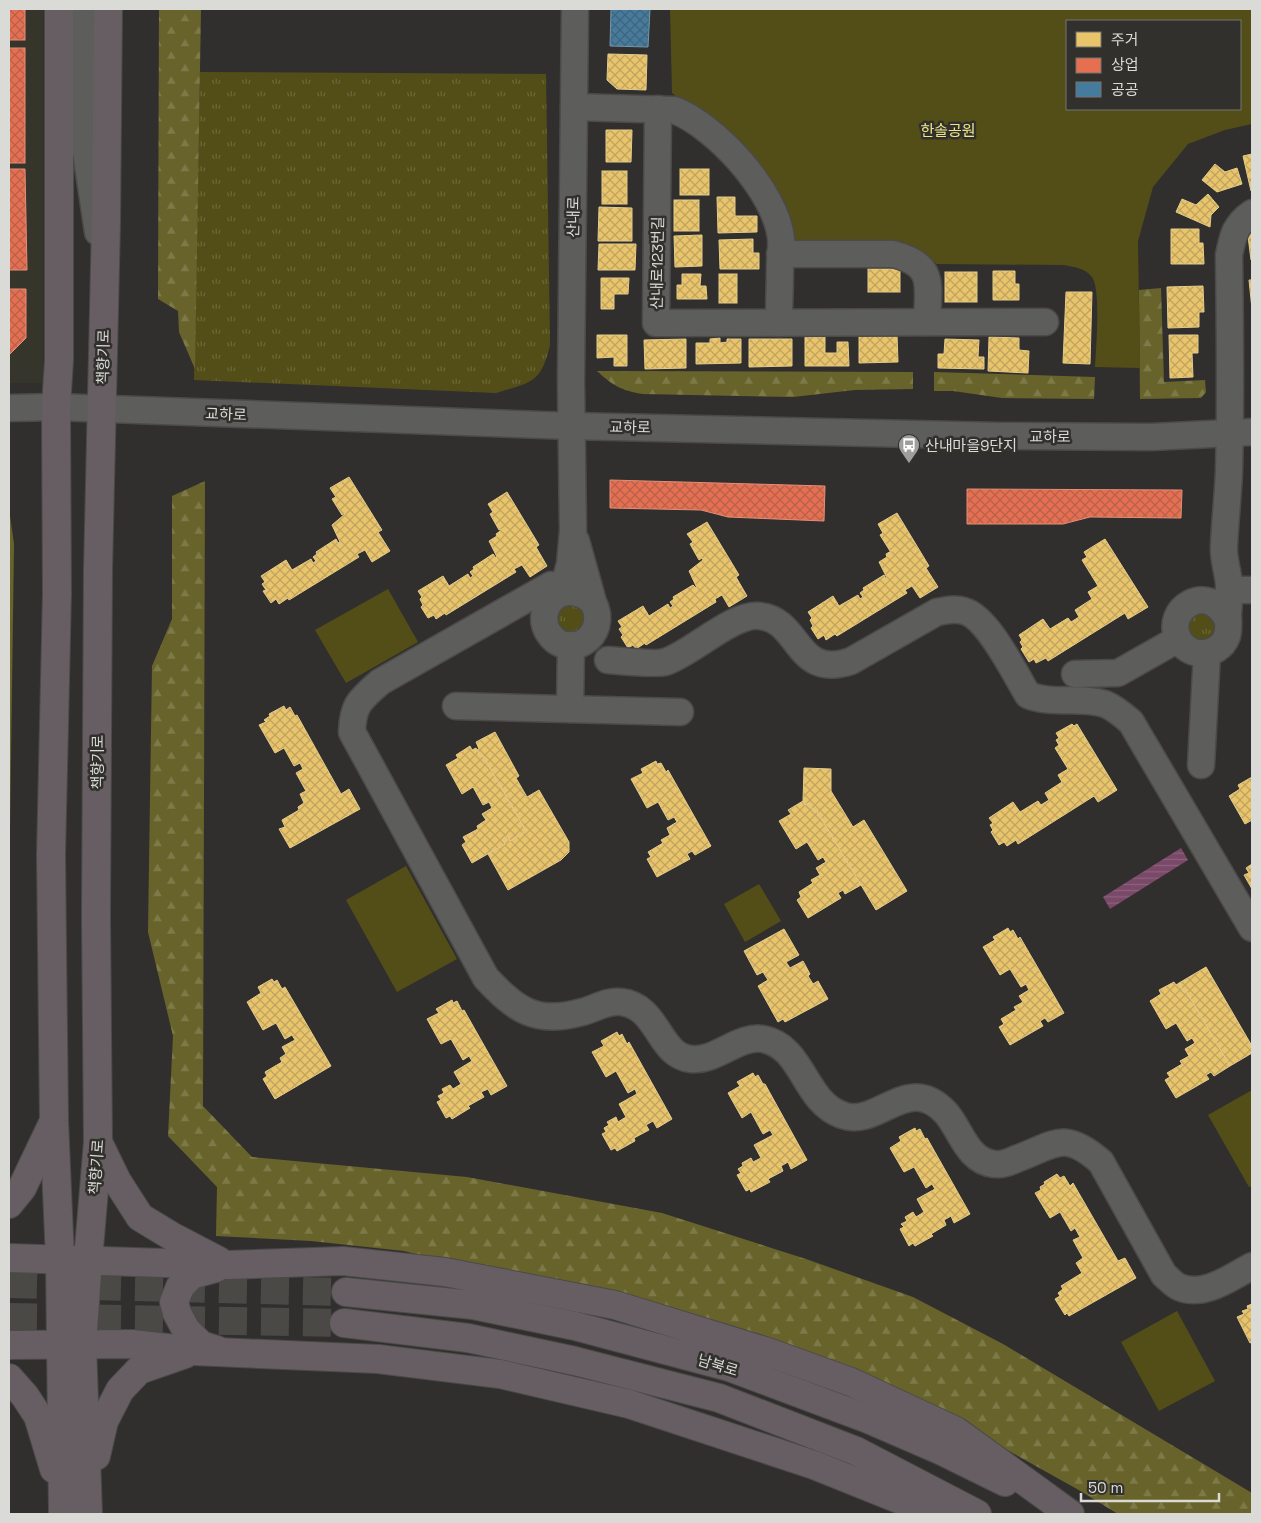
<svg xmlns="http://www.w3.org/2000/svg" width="1261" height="1523" font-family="'Space Grotesk','Noto Sans KR',sans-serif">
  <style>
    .built { fill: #36352c }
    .grass { fill: url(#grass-tufts) }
    .forest { fill: url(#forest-firs) }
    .green { fill: #534e17; fill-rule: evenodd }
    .water { fill: url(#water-rules) }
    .homes { fill: url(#homes-cross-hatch); stroke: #e4cb8b }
    .shops { fill: url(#shops-cross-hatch); stroke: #e38f79 }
    .public { fill: url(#public-cross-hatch); stroke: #7298ae }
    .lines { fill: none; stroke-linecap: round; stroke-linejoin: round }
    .major-tunnel { stroke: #4a4946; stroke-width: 28; stroke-dasharray: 28 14; stroke-linecap: butt }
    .minor-casing { stroke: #4b4a48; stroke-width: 29 }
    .major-casing { stroke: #4b4a48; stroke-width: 30 }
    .minor { stroke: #5d5d5c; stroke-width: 26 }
    .major { stroke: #665e62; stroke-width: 28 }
    .labels { text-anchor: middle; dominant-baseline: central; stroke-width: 5; stroke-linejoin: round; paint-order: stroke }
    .park-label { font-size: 15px; fill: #eee688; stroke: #31302c }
    .street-label { font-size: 15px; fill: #dadad7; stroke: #31302c }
    .poi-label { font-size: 15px; fill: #dadad7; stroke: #31302c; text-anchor: start }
  </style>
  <defs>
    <pattern id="grass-tufts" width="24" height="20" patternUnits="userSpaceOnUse" patternTransform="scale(1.25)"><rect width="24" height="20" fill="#534e17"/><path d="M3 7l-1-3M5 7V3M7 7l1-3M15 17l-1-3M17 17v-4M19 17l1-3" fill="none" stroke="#6b6738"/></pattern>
    <pattern id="forest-firs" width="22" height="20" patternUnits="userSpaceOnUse" patternTransform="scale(1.25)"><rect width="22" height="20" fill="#68632a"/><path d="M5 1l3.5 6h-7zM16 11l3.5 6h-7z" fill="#7d7948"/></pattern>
    <pattern id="water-rules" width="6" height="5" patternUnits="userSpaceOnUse" patternTransform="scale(1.25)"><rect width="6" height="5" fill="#7a4868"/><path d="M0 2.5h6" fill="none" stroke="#8c627d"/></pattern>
    <pattern id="homes-cross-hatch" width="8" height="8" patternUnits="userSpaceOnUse" patternTransform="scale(1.25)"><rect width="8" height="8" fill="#e9c46a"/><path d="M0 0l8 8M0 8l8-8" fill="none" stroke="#bfa360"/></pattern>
    <pattern id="shops-cross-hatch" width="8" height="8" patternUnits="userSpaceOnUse" patternTransform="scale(1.25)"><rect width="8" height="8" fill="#e76f51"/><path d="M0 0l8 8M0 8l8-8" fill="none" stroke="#b5614c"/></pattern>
    <pattern id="public-cross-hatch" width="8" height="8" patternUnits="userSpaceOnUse" patternTransform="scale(1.25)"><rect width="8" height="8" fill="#457b9d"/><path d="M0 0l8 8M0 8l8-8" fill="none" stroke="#436478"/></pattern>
  </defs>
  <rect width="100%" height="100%" fill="#302f2d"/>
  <rect class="built" x="9" y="9" width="34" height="374"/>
  <g class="grass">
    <path d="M200,72L546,74L550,345C541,383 532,382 496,393L194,380Z"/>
    <polygon points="562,601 588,610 582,633 558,633 553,610"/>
    <polygon points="1198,609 1217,619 1213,640 1191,641 1185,619"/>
  </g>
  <g class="forest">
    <polygon points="159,9 201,9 195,369 179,332 178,311 158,299"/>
    <polygon points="1161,288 1164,382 1205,380 1206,392 1201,398 1140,399 1139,290"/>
    <path d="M597,371L913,372V389L855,390L793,397L643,394C622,391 612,385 597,371Z"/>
    <polygon points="934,372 1095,377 1094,399 1002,398 953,391 934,391"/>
    <polygon points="205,481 203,1106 252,1157 467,1177 662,1213 806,1259 913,1297 1003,1344 1252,1493 1252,1514 1118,1514 1077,1489 982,1436 470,1268 404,1251 311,1241 216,1236 217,1187 168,1136 173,1036 148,932 152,666 172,619 172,496"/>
    <polygon points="9,509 14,544 10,829 9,831"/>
  </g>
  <g class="green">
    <path d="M670,9H1252V124L1225,130L1188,144L1153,187L1138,241L1140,368L1095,367C1096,349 1101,289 1092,277C1085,268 1074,267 1064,265L937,264L904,243L800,244L789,235L720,130L672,93ZM1067,21H1240V109H1067Z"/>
    <polygon points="388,589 418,642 346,683 315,630"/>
    <polygon points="406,866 457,959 397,992 346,900"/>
    <polygon points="759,884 781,921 745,942 724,904"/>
    <polygon points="1252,1090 1252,1186 1249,1187 1208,1115"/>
    <polygon points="1177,1311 1215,1381 1159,1411 1121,1342"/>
  </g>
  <polygon class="water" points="1181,848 1188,860 1110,909 1103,897"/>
  <g class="homes">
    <polygon points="608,54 647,55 646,90 617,89 607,80"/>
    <polygon points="606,130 632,130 631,162 606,162"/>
    <polygon points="1252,154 1252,191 1251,191 1243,156"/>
    <polygon points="1215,164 1225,172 1237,168 1242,184 1217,192 1202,180"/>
    <rect x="680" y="169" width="29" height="26"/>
    <rect x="602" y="171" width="25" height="33"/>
    <polygon points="1208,194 1219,207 1211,215 1210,227 1176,212 1182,199 1196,205"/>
    <polygon points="717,197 735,197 735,216 757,216 757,232 718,233"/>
    <rect x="674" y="200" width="25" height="31"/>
    <polygon points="599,207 632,208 632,241 598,241"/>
    <polygon points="1171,229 1199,229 1199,243 1203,243 1204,264 1171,264"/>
    <polygon points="1252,231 1252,260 1251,260 1248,236"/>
    <polygon points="702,235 702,266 675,267 674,236"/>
    <polygon points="753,239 753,253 759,253 759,269 720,269 719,240"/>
    <polygon points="599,244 636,244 635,270 598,270"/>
    <rect x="868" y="269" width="32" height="23"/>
    <polygon points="993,271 1015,271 1015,284 1019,284 1019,300 993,300"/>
    <rect x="945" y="272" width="32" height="30"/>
    <polygon points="682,274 701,274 700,286 706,286 707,299 677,299 677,285 682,285"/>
    <rect x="719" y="274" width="18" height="29"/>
    <polygon points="601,278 629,278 628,294 614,294 614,309 601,309"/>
    <polygon points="1249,280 1252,280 1252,309"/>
    <polygon points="1203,286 1204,312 1199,312 1199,327 1168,328 1167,287"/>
    <polygon points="1066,292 1092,292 1090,364 1063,363"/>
    <polygon points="897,334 898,362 859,363 859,335"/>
    <polygon points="597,335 627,335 627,366 614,366 614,357 597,358"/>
    <polygon points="1169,335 1198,335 1198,353 1192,353 1193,377 1170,378"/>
    <polygon points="805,337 825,337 825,353 837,353 837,342 848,342 849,366 805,366"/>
    <polygon points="989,337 1019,338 1019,350 1029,351 1028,373 988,371"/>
    <polygon points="720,338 720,343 727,342 727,339 741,339 741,363 696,364 696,343 710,343 710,339"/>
    <polygon points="686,339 686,368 645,369 644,340"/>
    <polygon points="749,339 792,339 792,366 749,367"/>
    <polygon points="945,339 979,340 978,357 984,357 984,369 938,368 938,354 944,354"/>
    <polygon points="349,477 382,530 378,532 390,551 372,562 365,550 357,554 359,557 289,600 288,598 279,604 276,599 271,603 263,591 266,590 262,584 265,582 261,576 286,560 292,570 311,559 313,563 316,561 313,557 317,554 316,552 336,539 338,543 340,542 332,525 345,514 345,513 342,515 332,499 336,497 330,488"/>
    <polygon points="507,492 539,545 536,547 547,566 530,577 522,565 514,569 516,572 446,615 445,613 436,619 434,615 428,618 421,607 423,605 420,599 422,597 418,591 443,576 449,586 468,574 470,578 473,576 470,572 474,569 473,567 493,554 496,558 497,557 489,541 497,536 496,534 503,529 499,530 490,514 493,512 488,504"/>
    <polygon points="897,513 929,566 926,568 938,587 920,598 912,586 905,590 907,593 837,636 835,634 826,640 824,635 818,639 811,628 813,626 810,620 812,618 808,612 833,596 839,606 858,595 860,599 863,597 860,593 864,590 863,588 884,575 886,579 887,578 879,562 887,557 886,554 893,550 890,551 880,535 883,533 878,524"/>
    <polygon points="707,522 739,575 736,577 747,596 729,607 722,595 715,599 716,602 646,645 645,643 636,649 633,645 628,648 621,637 623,635 619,629 622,627 618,621 643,606 649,616 668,604 670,608 673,606 670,602 674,599 673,597 693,585 696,588 697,588 689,571 703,560 702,558 699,560 690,544 693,542 687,534"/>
    <polygon points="1105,539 1148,607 1128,619 1125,613 1048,661 1046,658 1036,663 1034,659 1029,662 1021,649 1023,647 1020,642 1022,640 1019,635 1043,619 1050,629 1068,618 1071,622 1079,617 1075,610 1092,599 1088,592 1098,586 1082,560 1087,557 1084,552"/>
    <polygon points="284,706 286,710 290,707 295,716 297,715 341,794 349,789 360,809 290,848 279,829 285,827 282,820 299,810 298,807 304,803 300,794 306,791 296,773 303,769 300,763 294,766 284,748 275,753 259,725 266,722 264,720 270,716 269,714"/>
    <polygon points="1072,724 1074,726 1077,724 1117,790 1098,802 1094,796 1018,844 1016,840 1007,846 1004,842 999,845 991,832 993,830 990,825 993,823 989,818 1013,802 1020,812 1038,801 1041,805 1049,800 1045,793 1062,782 1058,775 1068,769 1055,748 1059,745 1056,740 1059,738 1056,733"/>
    <polygon points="495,732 519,776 516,778 527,797 539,790 569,842 569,852 561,860 508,890 488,854 505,844 503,839 508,836 510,841 526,831 483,756 481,757 477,750 479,749 476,742"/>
    <polygon points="470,746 472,750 476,748 481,757 483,756 526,831 510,841 508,836 503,839 505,844 472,863 462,845 466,842 463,837 478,829 477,826 486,820 482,814 492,808 489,802 483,805 473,787 462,794 446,765 458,758 456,755"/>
    <polygon points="656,761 657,764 661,763 666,772 668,770 711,846 695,855 692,851 687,854 690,859 657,877 647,859 651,857 648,852 663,843 661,840 670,835 667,828 677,822 674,817 668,820 658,802 647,808 631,779 643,773 641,769"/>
    <polygon points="804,768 831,769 831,791 853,827 864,820 907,891 876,910 816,810 814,812 809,803 805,805 803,801"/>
    <polygon points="1252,777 1252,820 1245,824 1229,796 1240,789 1238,785"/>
    <polygon points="803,801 805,805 809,803 814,812 816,810 861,885 845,894 843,890 838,893 841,898 808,918 797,900 801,897 799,892 813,883 811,880 820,875 816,868 826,862 823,857 818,860 807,842 796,849 779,821 791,814 788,810"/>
    <polygon points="1252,864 1252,889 1244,875 1249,873 1246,868"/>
    <polygon points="1008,928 1010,932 1013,930 1018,939 1020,937 1064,1013 1048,1022 1045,1018 1040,1021 1043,1026 1010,1045 999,1027 1004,1024 1001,1019 1016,1010 1014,1007 1023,1002 1019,996 1029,990 1026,984 1021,987 1010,969 1000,975 983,947 995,940 993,937"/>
    <polygon points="784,929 799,955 786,962 790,968 803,961 810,974 808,976 813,984 818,981 828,999 785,1022 783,1019 778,1022 758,986 768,980 763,972 757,975 744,951"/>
    <polygon points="1206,967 1252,1046 1252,1053 1230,1066 1186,991 1184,992 1179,983"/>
    <polygon points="272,979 274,982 277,980 282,989 285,987 331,1066 275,1099 263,1079 267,1076 265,1072 282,1062 280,1058 286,1054 282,1047 295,1040 292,1035 285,1039 276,1023 263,1030 247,1002 261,993 258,987"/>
    <polygon points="1174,982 1176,985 1179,983 1184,992 1186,991 1230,1066 1214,1076 1211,1072 1206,1075 1209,1079 1176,1098 1165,1080 1170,1077 1167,1073 1182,1064 1180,1061 1189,1056 1185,1049 1195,1043 1192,1038 1187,1041 1176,1023 1166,1029 1150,1001 1161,994 1159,990"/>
    <polygon points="452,1000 453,1003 457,1001 462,1011 464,1010 507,1086 491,1095 488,1089 481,1092 484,1097 468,1106 470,1108 452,1119 450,1116 446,1118 437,1102 441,1100 438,1096 444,1093 442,1089 450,1085 453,1089 461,1084 454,1072 472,1061 469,1056 463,1060 451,1039 441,1044 427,1019 439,1013 436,1009"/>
    <polygon points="617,1032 619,1036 622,1034 627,1044 629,1042 672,1119 657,1128 653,1121 646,1125 649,1130 634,1138 635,1141 617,1151 615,1148 611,1150 602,1134 606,1132 604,1128 609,1125 607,1122 616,1117 618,1122 626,1117 619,1104 637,1094 635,1089 628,1093 616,1071 606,1077 592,1052 604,1046 601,1041"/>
    <polygon points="753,1073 755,1077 758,1075 763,1084 765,1084 807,1160 791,1169 788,1162 781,1166 783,1171 768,1179 770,1182 751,1192 750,1189 746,1191 737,1175 741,1173 738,1169 743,1166 742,1163 751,1158 753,1162 761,1158 754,1145 773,1135 770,1130 763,1134 751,1112 742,1118 728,1093 740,1086 737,1082"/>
    <polygon points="915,1128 916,1131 920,1129 925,1139 927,1138 970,1214 954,1223 951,1216 944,1220 946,1225 931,1234 933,1236 915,1246 913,1243 909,1246 900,1229 904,1227 901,1224 907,1221 905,1217 913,1212 916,1217 924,1212 917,1199 935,1189 932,1184 926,1188 914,1167 904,1172 890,1148 901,1141 899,1137"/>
    <polygon points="1057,1174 1060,1178 1064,1176 1070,1186 1073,1183 1118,1261 1125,1258 1136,1278 1069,1316 1067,1313 1065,1315 1055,1299 1060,1296 1058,1293 1063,1289 1061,1286 1082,1273 1076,1263 1083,1258 1073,1240 1080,1237 1075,1228 1071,1231 1060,1212 1050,1218 1035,1193 1041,1190 1040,1187 1045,1184 1044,1182"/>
    <polygon points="1252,1304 1252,1342 1250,1343 1237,1317 1244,1314 1242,1311 1248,1309 1247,1306"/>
  </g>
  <g class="shops">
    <rect x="9" y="9" width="16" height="31"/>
    <rect x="9" y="48" width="16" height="115"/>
    <polygon points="9,169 25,169 27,270 9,270"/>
    <polygon points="9,289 26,289 26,338 9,355"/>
    <polygon points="610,480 825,486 824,521 728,517 701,510 610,508"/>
    <polygon points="967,489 1182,490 1181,518 1090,517 1063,524 967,524"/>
  </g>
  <polygon class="public" points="611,9 650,9 648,47 610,46"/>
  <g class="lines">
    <g class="major-tunnel">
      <polyline points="9,1284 346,1292"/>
      <polyline points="9,1317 344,1323"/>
    </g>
    <g class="minor-casing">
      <g id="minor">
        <polyline points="82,9 82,58 85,145 98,232"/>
        <path d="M574,107L674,110C716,126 776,192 781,238C782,247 780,256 780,265C780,284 779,303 779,323"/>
        <polyline points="658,109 656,323 1045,322"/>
        <path d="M780,254H893C936,265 928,285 927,322"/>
        <polyline points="9,408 56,407 571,426 1000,436 1151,437 1252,432"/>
        <path d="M576,541L593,602C611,637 567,663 548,632C544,625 543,617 546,609C554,588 578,588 593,602"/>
        <path d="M551,585L380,682C360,700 353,704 352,732L486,978C516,1010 536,1025 582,1012C595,1009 607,1000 621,1002C659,1006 658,1056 691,1059C716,1062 738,1035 763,1039C804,1047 803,1101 842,1115C878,1129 908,1071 946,1113C961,1130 967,1161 994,1164C1001,1165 1010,1162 1016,1159C1055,1145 1063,1129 1101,1162L1164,1275C1169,1279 1174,1285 1179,1287C1204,1298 1231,1277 1252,1266"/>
        <polyline points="1229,590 1252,590"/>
        <polyline points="562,593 570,564 573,531 571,380 575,9"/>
        <path d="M1228,621C1210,579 1162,609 1179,640C1183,647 1192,653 1200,653C1212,654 1223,647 1227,636C1229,629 1228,621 1228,614C1229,604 1229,594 1229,584C1228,571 1223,559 1224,546C1225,521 1228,496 1229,471C1231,399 1230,327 1229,255C1233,235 1235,225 1252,213"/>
        <path d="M608,660C621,661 655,665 665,662C693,653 732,613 760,616C801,620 795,680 851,661L937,612C946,610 955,608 964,611C988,617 1015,674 1028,695C1052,705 1081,696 1105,704C1115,708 1123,715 1131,722L1252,928"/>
        <polyline points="1075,674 1118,673 1178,639"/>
        <polyline points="456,706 680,712"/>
        <polyline points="570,709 571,645"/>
        <polyline points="1201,765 1207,653"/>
      </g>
    </g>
    <g class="major-casing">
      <g id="major">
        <polyline points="59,9 59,360 56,407 57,593 51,855 54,1121 60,1259 63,1514"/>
        <polyline points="99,1144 117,1181 140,1217 173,1237 219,1261"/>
        <polyline points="9,1204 22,1188 52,1125"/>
        <polyline points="9,1258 227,1265 343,1261 445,1272 615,1305 768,1352 851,1382 956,1431 1070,1514"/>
        <polyline points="216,1268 191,1275 180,1287 174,1302 177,1313 186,1330 201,1345 217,1350"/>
        <polyline points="346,1292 473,1305 575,1326 729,1367 868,1419 942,1451 1005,1482"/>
        <polyline points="344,1323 468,1338 575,1361 719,1398 856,1451 977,1514"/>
        <polyline points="9,1345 132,1344 193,1351 378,1359 500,1374 629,1404 814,1465 936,1514"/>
        <polyline points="9,1378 25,1396 38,1416 54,1469"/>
        <polyline points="96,1456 104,1421 120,1390 139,1370 185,1354"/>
        <polyline points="88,1514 82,1345 88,1260 98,1142 96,916 98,570 106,223 108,9"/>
      </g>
    </g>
    <use href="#minor" class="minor"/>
    <use href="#major" class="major"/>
  </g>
  <defs>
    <g id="bus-pin" transform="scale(1.125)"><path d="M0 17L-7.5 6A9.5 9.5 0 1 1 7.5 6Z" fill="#9e9e9c" stroke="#31302c"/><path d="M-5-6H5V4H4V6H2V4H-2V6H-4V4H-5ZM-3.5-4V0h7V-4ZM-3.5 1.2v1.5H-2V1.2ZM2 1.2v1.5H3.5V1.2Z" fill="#fff"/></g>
  </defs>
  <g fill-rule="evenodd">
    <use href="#bus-pin" x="909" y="445"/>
  </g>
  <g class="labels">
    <g class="park-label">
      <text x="948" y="130">한솔공원</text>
    </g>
    <g class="street-label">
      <text transform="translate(573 217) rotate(-89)">산내로</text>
      <text transform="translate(657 263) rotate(-89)">산내로123번길</text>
      <text transform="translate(103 357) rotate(-89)">책향기로</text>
      <text transform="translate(226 414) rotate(2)">교하로</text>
      <text transform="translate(630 427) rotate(1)">교하로</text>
      <text x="1050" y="436">교하로</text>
      <text transform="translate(97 762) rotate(-90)">책향기로</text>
      <text transform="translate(96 1167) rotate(-86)">책향기로</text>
      <text transform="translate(718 1365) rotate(17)">남북로</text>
    </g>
    <g class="poi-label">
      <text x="925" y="445">산내마을9단지</text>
    </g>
  </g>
  <rect width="1261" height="1523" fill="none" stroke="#dadad7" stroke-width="20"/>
  <rect x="1066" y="20" width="175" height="90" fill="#31302c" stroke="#757470"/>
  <rect x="1076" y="32" width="25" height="15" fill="#e9c46a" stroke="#757470"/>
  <text x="1111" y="45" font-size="15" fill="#dadad7">주거</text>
  <rect x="1076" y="58" width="25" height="15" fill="#e76f51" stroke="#757470"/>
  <text x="1111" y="70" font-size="15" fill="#dadad7">상업</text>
  <rect x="1076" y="82" width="25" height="15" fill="#457b9d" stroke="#757470"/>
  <text x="1111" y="95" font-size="15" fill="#dadad7">공공</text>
  <path d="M1081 1493v8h138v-8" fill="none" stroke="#dadad7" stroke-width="2.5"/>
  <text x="1088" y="1493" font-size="15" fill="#dadad7" stroke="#31302c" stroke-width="4" paint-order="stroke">50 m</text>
</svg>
